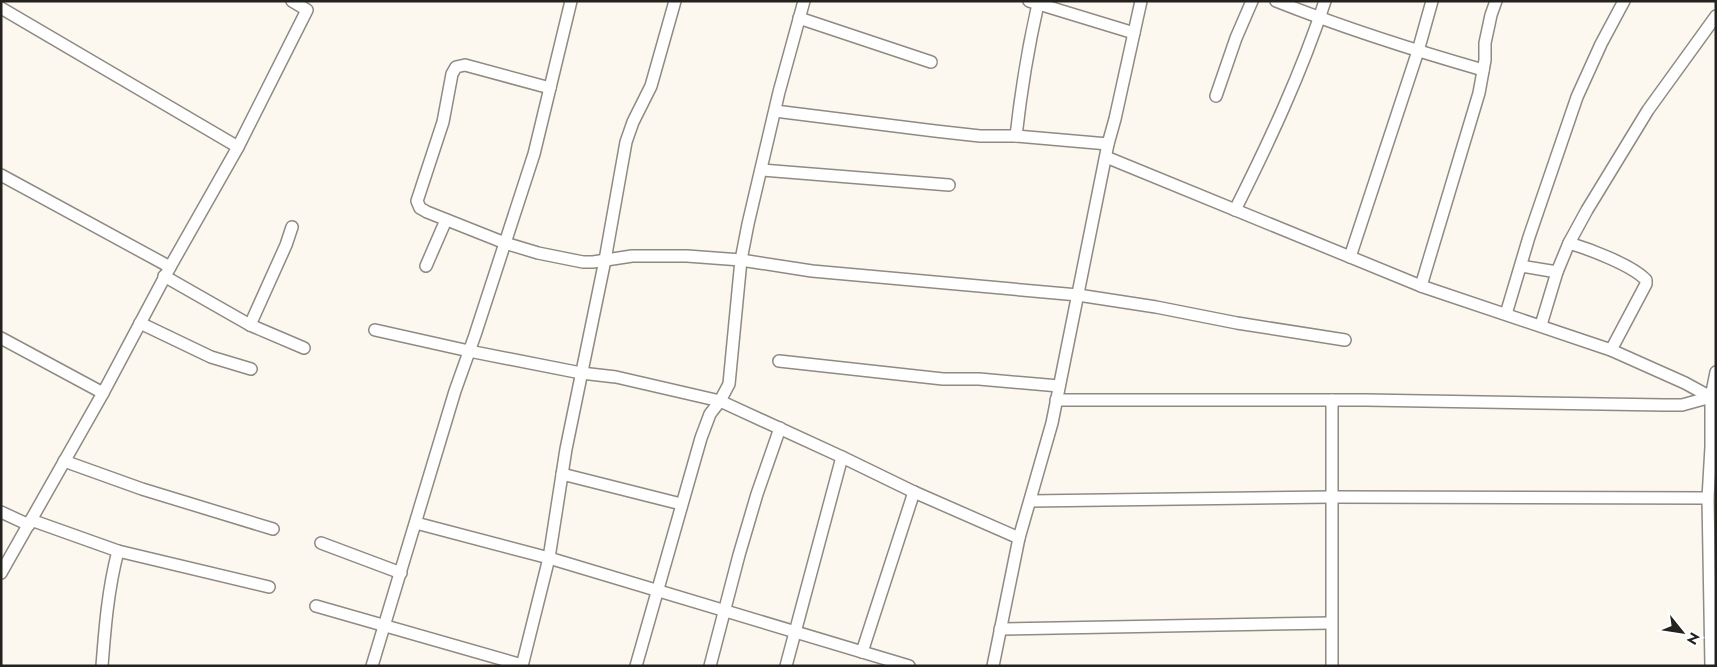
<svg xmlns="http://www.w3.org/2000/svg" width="1717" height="667" font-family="Jost,sans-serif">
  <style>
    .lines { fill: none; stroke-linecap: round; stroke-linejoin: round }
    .street-casing { stroke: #8f8a83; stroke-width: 14 }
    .street { stroke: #fff; stroke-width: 11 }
  </style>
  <rect width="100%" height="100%" fill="#fcf7ef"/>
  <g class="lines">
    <g class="street-casing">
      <g id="street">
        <polyline points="1029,1 1134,33"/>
        <path d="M1276,1C1344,28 1413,50 1483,70"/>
        <polyline points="1,8 238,147"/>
        <polyline points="799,18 931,62"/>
        <polyline points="550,88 465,65 456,67 452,74 443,122 417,201 420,208 427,212 505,243 538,253 583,262 593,262 632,256 687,256 741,260 812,271 1078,295 1156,307 1237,323 1345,340"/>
        <polyline points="1216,96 1236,38 1252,1"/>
        <polyline points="775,111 935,131 980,136 1016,136 1108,144"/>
        <path d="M1016,136C1021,91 1028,48 1038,4"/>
        <polyline points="1106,157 1421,286 1611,350 1685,383 1716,400"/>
        <polyline points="761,170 949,185"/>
        <polyline points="1,175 170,267"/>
        <path d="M1235,210C1269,142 1301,74 1325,1"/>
        <path d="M1569,243C1589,249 1632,265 1646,280V284L1611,350"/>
        <polyline points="1350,257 1418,51 1432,1"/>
        <polyline points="426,266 446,220"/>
        <polyline points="1521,266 1557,272"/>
        <polyline points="164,276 250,325 304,348"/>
        <polyline points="1421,286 1479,93 1485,60 1485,43 1491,15 1496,1"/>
        <polyline points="1506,314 1529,237 1577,97 1601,44 1624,1"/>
        <polyline points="140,323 211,357 251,369"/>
        <polyline points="250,325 286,245 292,227"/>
        <polyline points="1541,325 1557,272 1569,243 1587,210 1648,110 1716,16"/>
        <polyline points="375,330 469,351 581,373 616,377 720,401 842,457 914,492 1019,538"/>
        <polyline points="1,338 103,393"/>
        <polyline points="779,361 943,379 979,379 1059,386"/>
        <polyline points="1056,400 1366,400 1664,405 1682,405 1711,397"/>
        <polyline points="1332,400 1332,666"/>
        <polyline points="64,461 142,489 273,529"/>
        <polyline points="562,474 681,504"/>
        <polyline points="1030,501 1331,497 1708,498"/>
        <polyline points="1,512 29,525"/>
        <polyline points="31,520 118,551 269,587"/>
        <polyline points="416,523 549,558 909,666"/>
        <polyline points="321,543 401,573"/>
        <polyline points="1,573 103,393 170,267 238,147 307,10 292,1"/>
        <polyline points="316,606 522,665"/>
        <polyline points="1000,629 1331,623"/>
        <polyline points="862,652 914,492"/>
        <path d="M102,666C105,627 108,589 118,551"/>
        <polyline points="372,666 455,391 475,335 534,154 571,1"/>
        <polyline points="522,666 549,558 566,449 605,260 626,142 633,122 651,86 675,1"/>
        <polyline points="636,666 701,438 710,414 720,401 729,384 741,260 748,224 779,92 804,1"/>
        <polyline points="710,666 739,555 757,494 780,428"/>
        <polyline points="786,666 842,457"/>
        <polyline points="993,666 1019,538 1052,423 1108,144 1115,119 1141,1"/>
        <polyline points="1711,666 1708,498 1711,447 1711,397 1716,372"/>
      </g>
    </g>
    <use href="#street" class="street"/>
  </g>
  <rect width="1717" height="667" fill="none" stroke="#23221f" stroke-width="5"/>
  <g transform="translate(1682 632) rotate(120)" stroke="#ffffff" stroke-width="4" paint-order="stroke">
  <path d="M0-4L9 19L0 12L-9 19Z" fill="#23221f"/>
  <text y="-8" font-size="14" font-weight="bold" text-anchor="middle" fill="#23221f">N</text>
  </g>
</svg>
